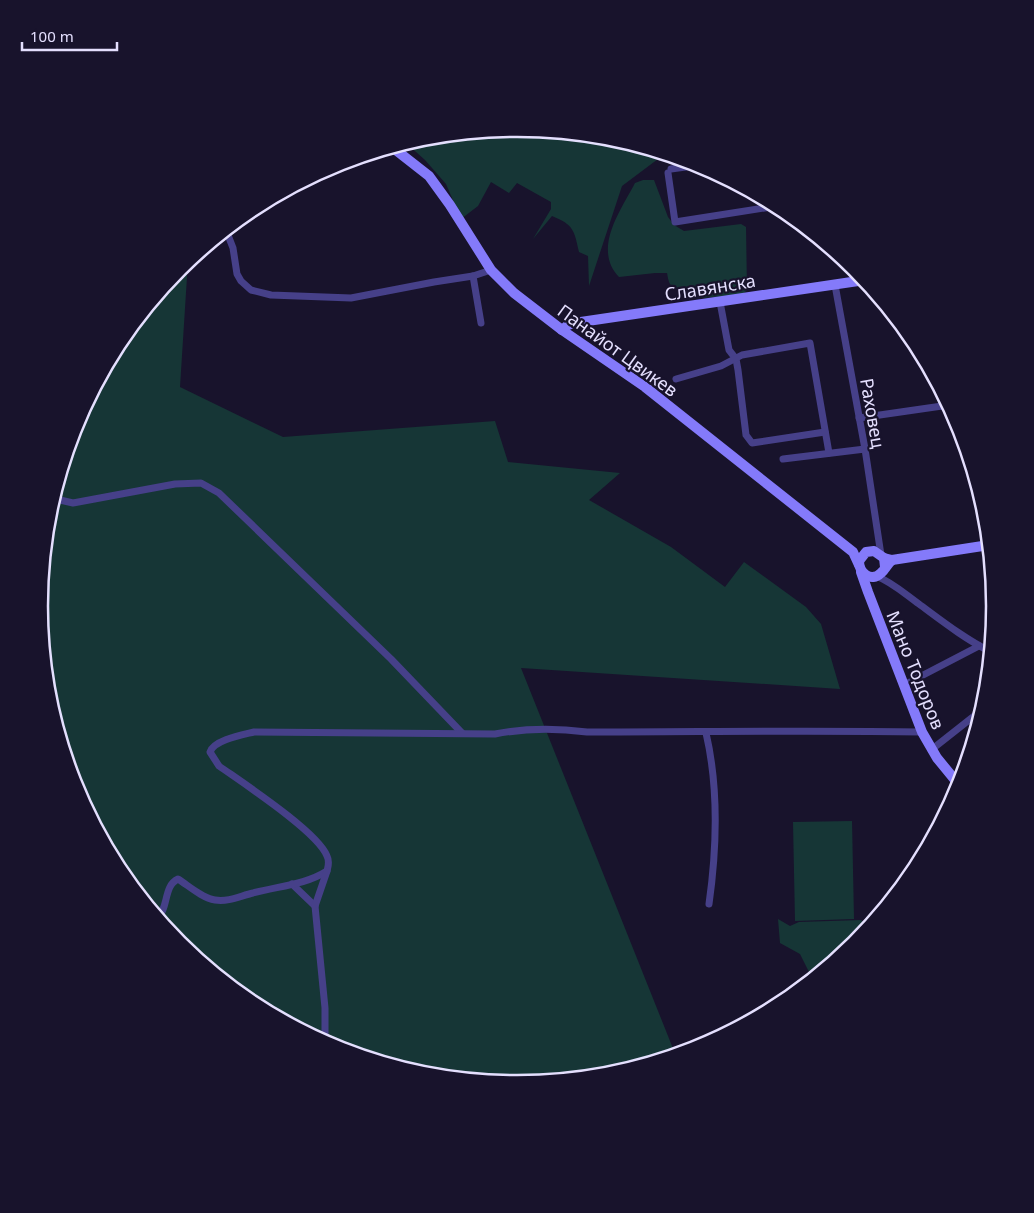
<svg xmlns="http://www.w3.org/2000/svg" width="1034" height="1213" font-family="'Noto Sans',sans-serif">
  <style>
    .green { fill: #163636 }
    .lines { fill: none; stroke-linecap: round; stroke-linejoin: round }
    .street { stroke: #464089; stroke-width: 7 }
    .secondary { stroke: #847afa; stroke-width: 10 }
    .labels { text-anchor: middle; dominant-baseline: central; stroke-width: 4.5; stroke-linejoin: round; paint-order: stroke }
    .street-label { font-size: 18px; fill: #e4dffe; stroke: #18132c }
    .rim { fill: none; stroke: #e4dffe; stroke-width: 2.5 }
  </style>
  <rect width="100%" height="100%" fill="#18132c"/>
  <g class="green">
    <path d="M517,128L611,138L673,157L658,159L622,186L589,286L588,256L579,252C574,230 574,225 552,216L533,239L551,209V202L517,183L509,193L491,182L478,206L461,219L446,184L425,160L406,143L424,137Z"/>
    <path d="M643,180H654L668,217L674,225L684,231L741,224L746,227L747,290L742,295L685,299L680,289C669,287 669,283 667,273H655L619,277C592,249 621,210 635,183Z"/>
    <polygon points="188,261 180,387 283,437 495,421 508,462 620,473 589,500 671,547 725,587 744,562 806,607 821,624 840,689 521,668 676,1056 610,1076 517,1085 423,1075 334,1048 251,1004 179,944 119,872 75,789 48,700 39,606 48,513 75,423 120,341 179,268"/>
    <polygon points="852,821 854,919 795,921 793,822"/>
    <polygon points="778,919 790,926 799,922 861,920 866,924 867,931 855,945 813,980 800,954 780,943"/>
  </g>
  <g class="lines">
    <g class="street">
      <polyline points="671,169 700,165"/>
      <polyline points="668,173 675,222 777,206"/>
      <polyline points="226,230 233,248 237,274 241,281 251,290 271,295 351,298 434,282 473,276 491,270"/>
      <polyline points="473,276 481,323"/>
      <polyline points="835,285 865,449 881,555"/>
      <polyline points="720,302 729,350 736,359 738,370 746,435 752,443 825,432"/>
      <polyline points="676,379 721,366 742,355 810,343 829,453"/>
      <polyline points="859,418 949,405"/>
      <polyline points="783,459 865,449"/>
      <polyline points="53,495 60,500 73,503 175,484 201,483 219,493 391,659 462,733"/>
      <path d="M876,576C892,582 905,594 919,604C942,621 965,639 991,652"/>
      <polyline points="904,685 979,646"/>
      <path d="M706,733C719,789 717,847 709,904"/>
      <polyline points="931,750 983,709"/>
      <polyline points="292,884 315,906"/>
      <path d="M157,918C169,909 163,886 178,879C189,886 202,898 215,900C229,902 240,896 253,893C278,886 305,885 327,871C328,866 330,862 327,856C318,832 243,783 219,766L210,752C214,740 242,735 254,732L495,734C526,728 555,728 587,732C699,732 810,730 922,732"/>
      <polyline points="325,1044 325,1008 315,906 327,871"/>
    </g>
    <g class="secondary">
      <polyline points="392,147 429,176 450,205 491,270 514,293 562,330 645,387 853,552 859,565"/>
      <polyline points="562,330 568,325 574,323 865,280"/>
      <polyline points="884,558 892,560 989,545"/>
      <path d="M885,567L884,558L874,551L866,552L859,561C859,573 871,583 881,573C886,569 887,564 892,560"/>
      <polyline points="861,572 868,592 922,732 937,758 960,786"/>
    </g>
  </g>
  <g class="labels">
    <g class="street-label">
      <text transform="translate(710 287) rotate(-9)">Славянска</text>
      <text transform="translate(618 350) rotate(36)">Панайот Цвикев</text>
      <text transform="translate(873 413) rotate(80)">Раховец</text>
      <text transform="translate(916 670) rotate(68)">Мано Тодоров</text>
    </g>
  </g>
  <path d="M0 0H1034V1213H0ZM48 606a469 469 0 1 1 938 0a469 469 0 1 1-938 0Z" fill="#18132c" fill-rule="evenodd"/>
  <path class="rim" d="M48 606a469 469 0 1 1 938 0a469 469 0 1 1-938 0Z"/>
  <path d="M22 42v8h95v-8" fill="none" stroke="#e4dffe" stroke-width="2.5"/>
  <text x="30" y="42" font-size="15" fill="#e4dffe" stroke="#18132c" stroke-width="4" paint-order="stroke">100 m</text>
</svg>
